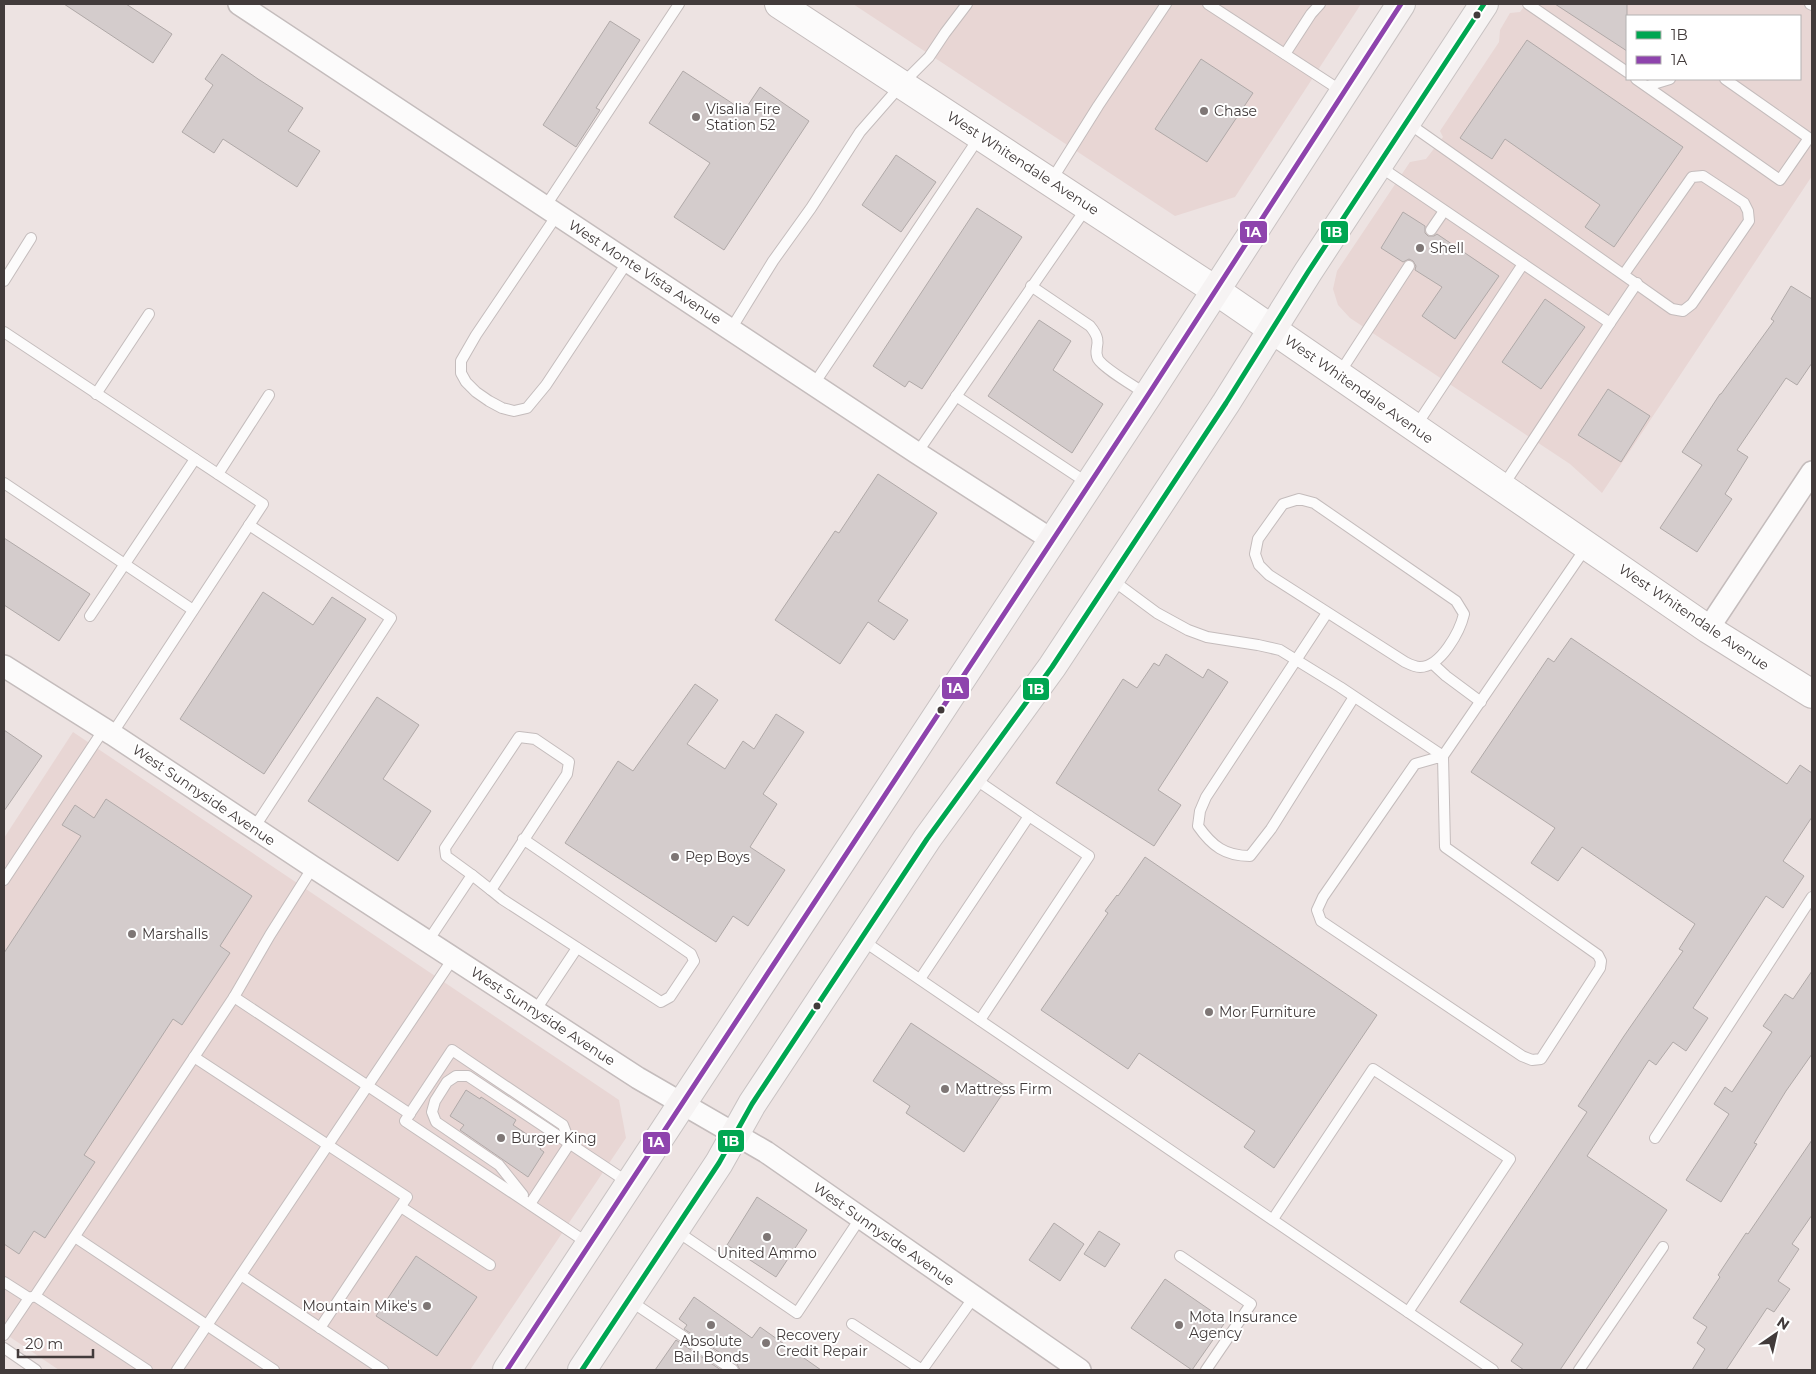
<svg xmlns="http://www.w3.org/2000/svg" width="1816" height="1374" font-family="Montserrat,sans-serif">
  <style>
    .built { fill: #e8d6d4; fill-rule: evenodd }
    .building { fill: #d4cccc; stroke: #b0a9a8 }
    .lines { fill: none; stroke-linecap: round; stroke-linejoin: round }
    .lane-casing { stroke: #c4bcbc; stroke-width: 12 }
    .street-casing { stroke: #c4bcbc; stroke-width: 24 }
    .secondary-casing { stroke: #c4bcbc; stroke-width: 30 }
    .primary-casing { stroke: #c8c2c2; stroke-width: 30 }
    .lane { stroke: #fcfbfb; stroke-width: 10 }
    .street { stroke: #fcfbfb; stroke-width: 21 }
    .secondary { stroke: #fcfbfb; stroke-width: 28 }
    .primary { stroke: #f6f3f3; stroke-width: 28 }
    .bus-1-casing { stroke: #fff; stroke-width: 9 }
    .bus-2-casing { stroke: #fff; stroke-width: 9 }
    .bus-1 { stroke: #00a651; stroke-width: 5 }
    .bus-2 { stroke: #8e44ad; stroke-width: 5 }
    .bus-dot { fill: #423b3b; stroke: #fff; stroke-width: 2 }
    .poi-dot { fill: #7e7675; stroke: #fff; stroke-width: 2 }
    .labels { text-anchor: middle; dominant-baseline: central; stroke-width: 4; stroke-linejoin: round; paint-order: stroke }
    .poi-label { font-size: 14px; fill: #423b3b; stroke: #fff; text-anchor: start }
    .street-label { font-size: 14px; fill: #423b3b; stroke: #fff }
    .line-badge { stroke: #fff; stroke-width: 2 }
    .badge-label { font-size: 14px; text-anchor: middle; font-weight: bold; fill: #fff }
  </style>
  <rect width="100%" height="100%" fill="#ede3e2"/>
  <g class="built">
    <polygon points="853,4 1361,4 1235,197 1175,216"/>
    <path d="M1526,4H1812V176L1602,493L1570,464L1350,318L1338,305L1333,289L1337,271L1410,162L1426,159L1443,137L1440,131L1499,42L1500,30L1510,13L1520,12ZM1627,16H1800V79H1627Z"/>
    <polygon points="73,732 619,1100 626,1138 470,1370 59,1370 4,1333 4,838"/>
  </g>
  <g class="building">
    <polygon points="64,4 126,4 172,34 153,63"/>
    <polygon points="1555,4 1627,4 1627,51"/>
    <polygon points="610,21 640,40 596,108 600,110 576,147 543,125"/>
    <polygon points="1527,40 1683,147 1614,247 1585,227 1600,205 1505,139 1492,159 1460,138"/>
    <polygon points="222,54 258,79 303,108 288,131 320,151 297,187 223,139 214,153 182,132 213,85 205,79"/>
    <polygon points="1201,59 1253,93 1207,162 1155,129"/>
    <polygon points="683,71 744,111 760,87 809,121 724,250 674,217 710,163 649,123"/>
    <polygon points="896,155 936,182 901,232 862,205"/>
    <polygon points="977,208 1022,237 922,389 909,381 905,387 873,366"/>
    <polygon points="1403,212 1425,226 1425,233 1428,236 1434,236 1437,234 1499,276 1455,339 1422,316 1442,287 1415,270 1416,266 1413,261 1409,259 1403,262 1381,248"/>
    <polygon points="1791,286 1812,299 1812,363 1797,385 1786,378 1737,450 1748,457 1725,494 1732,499 1697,552 1660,528 1702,465 1682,452 1720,394 1721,394 1774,321 1771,319"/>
    <polygon points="1545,299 1585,327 1541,389 1502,362"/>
    <polygon points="1039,320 1071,341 1053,370 1103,404 1072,453 988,396"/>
    <polygon points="1608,389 1650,416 1621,462 1578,435"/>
    <polygon points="878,474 937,513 878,601 908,620 894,640 868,622 840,664 775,620 835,531 839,533"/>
    <polygon points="4,538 90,594 59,641 4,605"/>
    <polygon points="263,592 313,625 332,597 366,619 264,774 180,719"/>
    <polygon points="1571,638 1787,784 1800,765 1812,773 1812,817 1783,861 1804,876 1783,908 1766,896 1693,1008 1708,1018 1686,1051 1673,1042 1656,1065 1649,1060 1587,1156 1667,1210 1560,1370 1524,1370 1511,1361 1523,1344 1460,1302 1587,1112 1578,1106 1624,1036 1683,951 1679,949 1695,924 1582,847 1558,881 1531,863 1555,828 1471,772 1548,658 1554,662"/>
    <polygon points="1166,654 1203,678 1208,669 1228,682 1158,790 1181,805 1154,846 1056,783 1123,679 1137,688 1154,663 1159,666"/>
    <polygon points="695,684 718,700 687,744 725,769 743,741 754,749 776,714 804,732 763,794 777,804 750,847 785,870 748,926 733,916 716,942 565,843 618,761 633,771"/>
    <polygon points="377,697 419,725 383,779 431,811 398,861 308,801"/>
    <polygon points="4,730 42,756 4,811"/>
    <polygon points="106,799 252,896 220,946 230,953 182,1025 173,1019 84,1155 95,1162 45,1238 34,1231 19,1254 4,1244 4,953 81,836 62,825 75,805 94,818"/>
    <polygon points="1145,857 1377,1015 1274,1168 1244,1147 1255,1131 1139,1053 1128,1069 1041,1010 1108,913 1105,911 1117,895 1118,896"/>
    <polygon points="1812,971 1812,1054 1786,1091 1754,1143 1757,1144 1721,1202 1686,1180 1729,1114 1714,1104 1725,1087 1732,1092 1772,1032 1763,1026 1785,994 1793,999"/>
    <polygon points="911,1023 1007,1087 964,1152 906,1113 910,1106 873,1081"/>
    <polygon points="466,1090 480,1099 481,1097 516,1120 513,1125 543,1145 540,1149 544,1152 528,1177 460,1130 464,1125 450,1116"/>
    <polygon points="1812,1140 1812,1215 1792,1244 1799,1249 1778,1281 1790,1289 1774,1312 1767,1308 1726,1370 1692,1370 1705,1349 1697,1343 1707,1327 1693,1318 1720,1277 1718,1275 1746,1233 1748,1234"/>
    <polygon points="757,1197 807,1230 776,1277 727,1245"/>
    <polygon points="1054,1223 1084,1244 1060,1281 1029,1260"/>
    <polygon points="1099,1231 1120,1244 1105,1267 1084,1254"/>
    <polygon points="416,1256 477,1297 437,1356 376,1316"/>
    <polygon points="1165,1279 1226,1321 1192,1370 1131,1328"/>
    <polygon points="694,1297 752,1338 760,1327 821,1370 740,1370 737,1364 684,1329 687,1325 679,1319"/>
    <polygon points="676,1340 721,1370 655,1370"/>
  </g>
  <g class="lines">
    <g class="lane-casing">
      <g id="lane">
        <polyline points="1208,4 1343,92"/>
        <polyline points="1528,4 1627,72"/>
        <polyline points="1810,4 1812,5"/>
        <polyline points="1285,54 1311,14 1320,4"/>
        <polyline points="1636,79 1780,180 1809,138 1725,79"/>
        <polyline points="1647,86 1670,79"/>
        <polyline points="1408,123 1672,309 1683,311 1692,304 1749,221 1748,211 1744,203 1703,176 1692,177 1624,274"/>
        <polyline points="1379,166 1610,323 1503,486"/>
        <polyline points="1051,181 1098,106 1166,4"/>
        <polyline points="545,207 679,4"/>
        <polyline points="557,215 476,335 461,361 461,373 466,382 476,392 489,401 502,408 514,411 527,408 546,385 628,261"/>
        <polyline points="1431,230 1444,211"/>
        <polyline points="4,281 31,238"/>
        <path d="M1031,286L1090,326C1105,344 1092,347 1098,359C1104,369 1136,387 1146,394"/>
        <polyline points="1610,323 1637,283"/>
        <polyline points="731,329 773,261 811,208 860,132 902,84 929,57 945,33 967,4"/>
        <polyline points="4,332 263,504 112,734"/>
        <polyline points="1339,374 1409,266"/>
        <polyline points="814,384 980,136"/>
        <polyline points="96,394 149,314"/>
        <polyline points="956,396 1089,484"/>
        <polyline points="1416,426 1523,264"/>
        <polyline points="917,453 1087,207"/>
        <polyline points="218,474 269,395"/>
        <polyline points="4,483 193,610"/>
        <path d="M1299,499L1314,503L1456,601L1464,614C1460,631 1441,667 1420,667C1416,667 1409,664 1405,662L1269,575L1259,565L1255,554L1258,539L1283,504Z"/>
        <polyline points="249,525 391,618 254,828"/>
        <polyline points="1111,579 1157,613 1188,630 1207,637 1258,645 1280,650 1340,687 1443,756 1587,546"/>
        <path d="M1327,613L1206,797L1200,811L1198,826C1212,846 1225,856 1250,856L1271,829L1354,697"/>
        <polyline points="90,616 195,459"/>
        <polyline points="1433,664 1446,676 1481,702"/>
        <polygon points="1443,756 1445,847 1598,955 1601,961 1600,968 1541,1059 1532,1060 1522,1056 1321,921 1317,910 1323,897 1415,764"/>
        <polyline points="972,777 1029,816"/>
        <polyline points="472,875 491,890"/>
        <polyline points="4,880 104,729"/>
        <polyline points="862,940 1493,1370"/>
        <polyline points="428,941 472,875 446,856 445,848 519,737 535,739 569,762 567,774 491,890 502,899 661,1002 670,997 694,961 691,954 523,839"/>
        <polyline points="920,979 1029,816 1089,856 980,1020"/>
        <polyline points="234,997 410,1114"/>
        <polyline points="535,1011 577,948"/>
        <polyline points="194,1057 407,1197 320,1328"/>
        <polyline points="1655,1138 1812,897"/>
        <polyline points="570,1143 563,1125 452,1050 405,1121 589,1244"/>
        <polyline points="523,1195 499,1165 436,1122 432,1112 435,1101 447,1082 456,1076 468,1076 629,1183"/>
        <polyline points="530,1204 570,1143"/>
        <polyline points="401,1207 490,1265"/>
        <polyline points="1273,1219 1373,1069 1510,1159 1408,1312"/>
        <polyline points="675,1230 797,1313 861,1217"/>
        <polyline points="75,1237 274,1370"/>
        <polyline points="1180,1256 1251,1304 1206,1370"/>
        <polyline points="241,1275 383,1370"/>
        <polyline points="4,1282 29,1298"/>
        <polyline points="35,1296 147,1370"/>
        <polyline points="629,1300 733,1370"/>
        <polyline points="852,1324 922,1370 974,1297"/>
        <polyline points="4,1335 29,1298 35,1296 234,997 270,935 313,867"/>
        <polyline points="4,1348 36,1370"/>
        <polyline points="177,1370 454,957"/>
        <polyline points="1579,1370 1663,1247"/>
      </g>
    </g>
    <g class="street-casing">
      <g id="street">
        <polyline points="239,4 917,453 1052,540"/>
        <polyline points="1708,629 1812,472"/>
        <polyline points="4,666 112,734 313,867 638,1078 766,1152 1080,1370"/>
      </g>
    </g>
    <g class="secondary-casing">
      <polyline id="secondary" points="779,4 1215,290 1708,629 1812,694"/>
    </g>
    <g class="primary-casing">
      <g id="primary">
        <polyline points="507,1370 1148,395 1401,4"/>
        <polyline points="582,1370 719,1163 752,1104 927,839 1052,667 1147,523 1226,403 1308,272 1484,4"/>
      </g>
    </g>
    <use href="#lane" class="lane"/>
    <use href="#street" class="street"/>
    <use href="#secondary" class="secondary"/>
    <use href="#primary" class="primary"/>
    <g class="bus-1-casing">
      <polyline id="bus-1" points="582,1370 719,1163 752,1104 927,839 1052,667 1226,403 1308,272 1484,4"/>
    </g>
    <g class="bus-2-casing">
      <polyline id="bus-2" points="507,1370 1148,395 1401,4"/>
    </g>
    <use href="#bus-1" class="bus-1"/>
    <use href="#bus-2" class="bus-2"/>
  </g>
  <g class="bus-dot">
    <circle cx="1477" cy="15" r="4.5"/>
    <circle cx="941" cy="710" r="4.5"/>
    <circle cx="817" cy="1006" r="4.5"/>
  </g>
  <g class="poi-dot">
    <circle cx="1204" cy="111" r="5"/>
    <circle cx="696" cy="117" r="5"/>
    <circle cx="1420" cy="248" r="5"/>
    <circle cx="675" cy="857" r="5"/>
    <circle cx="132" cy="934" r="5"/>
    <circle cx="1209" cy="1012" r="5"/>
    <circle cx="945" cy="1089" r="5"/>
    <circle cx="501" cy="1138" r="5"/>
    <circle cx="767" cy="1237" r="5"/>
    <circle cx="427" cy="1306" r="5"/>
    <circle cx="711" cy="1325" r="5"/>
    <circle cx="1179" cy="1325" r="5"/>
    <circle cx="766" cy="1343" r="5"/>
  </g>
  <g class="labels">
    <g class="poi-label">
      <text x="706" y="109">Visalia Fire<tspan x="706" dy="16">Station 52</tspan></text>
      <text x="1214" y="111">Chase</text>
      <text x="1430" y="248">Shell</text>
      <text x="685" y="857">Pep Boys</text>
      <text x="142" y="934">Marshalls</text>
      <text x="1219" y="1012">Mor Furniture</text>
      <text x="955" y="1089">Mattress Firm</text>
      <text x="511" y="1138">Burger King</text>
      <text x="767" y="1253" text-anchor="middle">United Ammo</text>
      <text x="417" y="1306" text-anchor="end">Mountain Mike's</text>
      <text x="1189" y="1317">Mota Insurance<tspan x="1189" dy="16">Agency</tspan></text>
      <text x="776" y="1335">Recovery<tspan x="776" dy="16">Credit Repair</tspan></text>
      <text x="711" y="1341" text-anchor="middle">Absolute<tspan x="711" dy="16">Bail Bonds</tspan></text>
    </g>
    <g class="street-label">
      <text transform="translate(1023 163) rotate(33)">West Whitendale Avenue</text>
      <text transform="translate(645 272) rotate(33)">West Monte Vista Avenue</text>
      <text transform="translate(1359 389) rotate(35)">West Whitendale Avenue</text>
      <text transform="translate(1694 617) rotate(34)">West Whitendale Avenue</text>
      <text transform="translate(204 795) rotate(34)">West Sunnyside Avenue</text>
      <text transform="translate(543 1016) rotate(33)">West Sunnyside Avenue</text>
      <text transform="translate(884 1234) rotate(35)">West Sunnyside Avenue</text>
    </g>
  </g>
  <g class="line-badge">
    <rect x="1320" y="220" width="29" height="24" rx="5" fill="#00a651"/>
    <rect x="1239" y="220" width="29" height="24" rx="5" fill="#8e44ad"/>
    <rect x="941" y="676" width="29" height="24" rx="5" fill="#8e44ad"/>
    <rect x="1022" y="677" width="28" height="24" rx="5" fill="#00a651"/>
    <rect x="717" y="1129" width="28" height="24" rx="5" fill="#00a651"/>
    <rect x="642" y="1131" width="29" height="24" rx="5" fill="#8e44ad"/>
  </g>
  <g class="badge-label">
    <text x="1334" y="237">1B</text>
    <text x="1253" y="237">1A</text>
    <text x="955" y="693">1A</text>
    <text x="1036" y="694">1B</text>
    <text x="731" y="1146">1B</text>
    <text x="656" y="1147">1A</text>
  </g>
  <rect width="1816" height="1374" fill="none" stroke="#423b3b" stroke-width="10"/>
  <rect x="1626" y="15" width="175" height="65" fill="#ffffff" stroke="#b3b1b1"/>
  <rect x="1636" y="31" width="25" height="8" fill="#00a651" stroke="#b3b1b1"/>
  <text x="1671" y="40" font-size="15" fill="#423b3b">1B</text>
  <rect x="1636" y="56" width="25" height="8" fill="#8e44ad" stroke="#b3b1b1"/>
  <text x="1671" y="65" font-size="15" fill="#423b3b">1A</text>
  <g transform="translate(1776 1334) rotate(34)" stroke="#ffffff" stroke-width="4" paint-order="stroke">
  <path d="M0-4L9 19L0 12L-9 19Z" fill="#423b3b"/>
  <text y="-8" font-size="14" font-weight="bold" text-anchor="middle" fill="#423b3b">N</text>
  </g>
  <path d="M18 1349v8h75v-8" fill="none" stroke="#423b3b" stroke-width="2.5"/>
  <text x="25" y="1349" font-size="15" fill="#423b3b" stroke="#ffffff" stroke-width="4" paint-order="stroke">20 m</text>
</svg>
